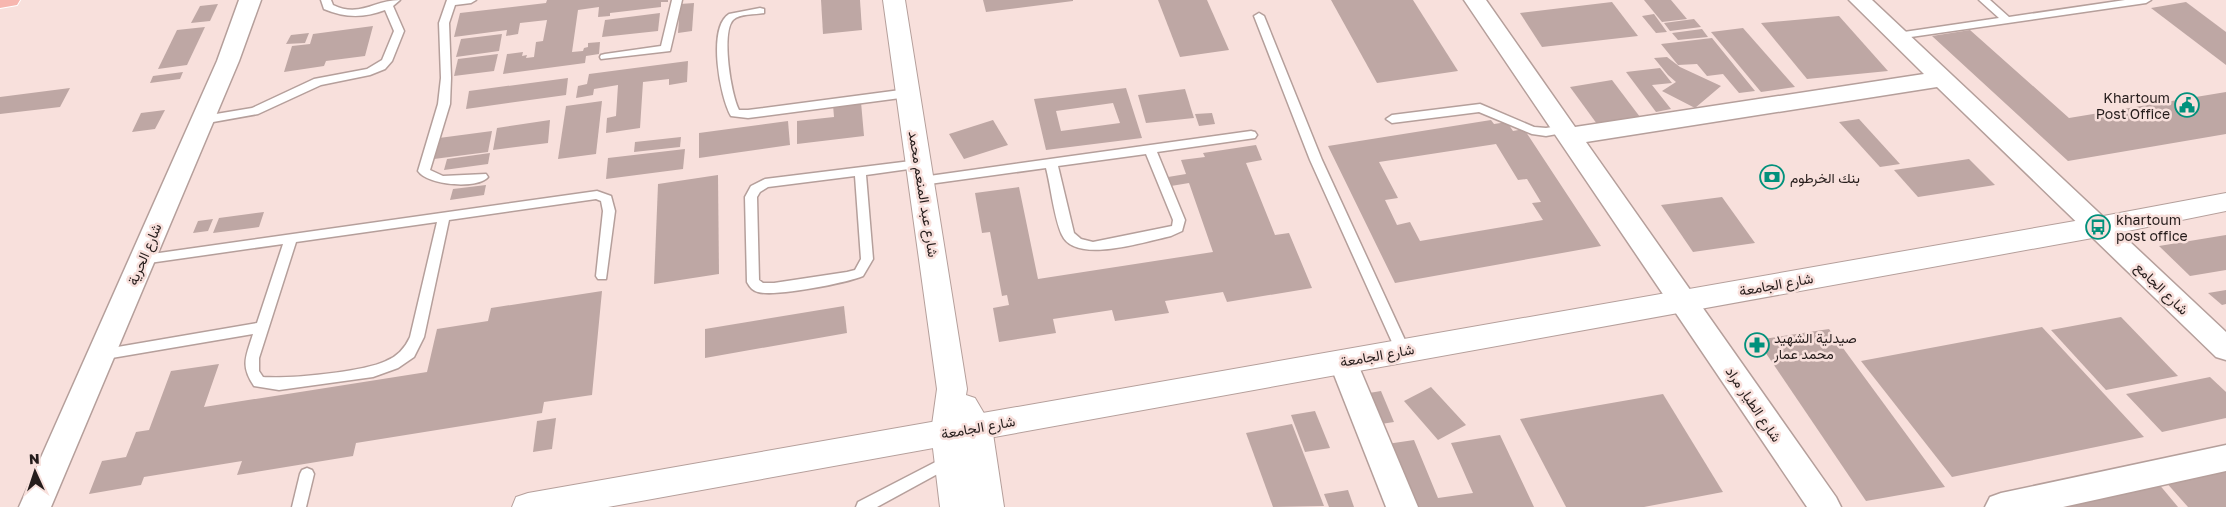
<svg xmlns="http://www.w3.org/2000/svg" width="2226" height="507" font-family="'Golos Text',Vazirmatn,sans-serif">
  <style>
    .building { fill: #bea7a4; fill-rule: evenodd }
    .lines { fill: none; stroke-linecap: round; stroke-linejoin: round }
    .service-casing { stroke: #b59f9b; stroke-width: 3 }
    .minor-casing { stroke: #b59f9b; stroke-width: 3 }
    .tertiary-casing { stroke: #b59f9b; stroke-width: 2 }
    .secondary-casing { stroke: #b59f9b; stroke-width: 2 }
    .primary-casing { stroke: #fff; stroke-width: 2 }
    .service { fill: #fff; fill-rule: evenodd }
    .minor { fill: #fff; fill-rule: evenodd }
    .tertiary { fill: #fff; fill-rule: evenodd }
    .secondary { fill: #fff; fill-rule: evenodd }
    .primary { fill: #f7b6af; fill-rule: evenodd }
    .labels { text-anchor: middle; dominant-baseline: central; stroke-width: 5; stroke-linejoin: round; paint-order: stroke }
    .poi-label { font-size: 14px; fill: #251c1b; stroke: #f8e0dc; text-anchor: start }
    .street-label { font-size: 14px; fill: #251c1b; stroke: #f8e0dc }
  </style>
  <rect width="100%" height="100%" fill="#f8e0dc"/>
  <g class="building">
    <polygon points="547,0 668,0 668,2 661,2 661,7 610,13 610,16 598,17 599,7 578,10 572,52 583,51 584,48 588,47 588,43 600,42 599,54 586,56 585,63 503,74 507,54 523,52 522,56 527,55 526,58 534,57 536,42 543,41 547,20 520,23 518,34 506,36 507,30 454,37 460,13 546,3"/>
    <polygon points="821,0 860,0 862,30 823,34"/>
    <polygon points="983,0 1073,0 1073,1 986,12"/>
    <polygon points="1158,0 1207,0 1229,50 1180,57"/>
    <polygon points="1331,0 1413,0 1458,71 1377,83"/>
    <polygon points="1644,0 1671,0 1687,19 1662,22"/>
    <polygon points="1612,2 1638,36 1542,47 1520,13"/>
    <polygon points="2186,2 2226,32 2226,65 2151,8"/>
    <polygon points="694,3 692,31 678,33 680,4"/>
    <polygon points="218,4 210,21 191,23 200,6"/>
    <polygon points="660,13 658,31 602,37 605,20"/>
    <polygon points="1654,14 1667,32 1656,33 1642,16"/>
    <polygon points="1839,16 1888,71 1807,79 1761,23"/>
    <polygon points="1694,19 1701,27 1670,31 1664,23"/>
    <polygon points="373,26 365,56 326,61 324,66 284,72 292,46 310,44 313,34"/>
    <polygon points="205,27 187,65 158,69 177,30"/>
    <polygon points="1743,28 1795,87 1761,92 1711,32"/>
    <polygon points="1702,29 1708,37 1678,40 1672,33"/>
    <polygon points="1970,30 2069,118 2226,92 2226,134 2068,161 1932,36"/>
    <polygon points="309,33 305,43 286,44 291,35"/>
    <polygon points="502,34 499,51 456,57 461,39"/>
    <polygon points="1712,38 1755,91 1739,93 1723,74 1707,76 1697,64 1678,65 1661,44"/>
    <polygon points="498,54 494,71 454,76 458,59"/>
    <polygon points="1667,57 1680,67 1721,86 1695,108 1662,91 1676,82 1668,75 1654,58"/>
    <polygon points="688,61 687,82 669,85 669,79 643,82 640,128 606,133 607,118 616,116 618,85 594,89 593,95 576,98 578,86 587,84 589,74"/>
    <polygon points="1660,68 1672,83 1652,85 1671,109 1656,112 1626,72"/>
    <polygon points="183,72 180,79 150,83 153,76"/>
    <polygon points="568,78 566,95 466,109 469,91"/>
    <polygon points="1612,80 1640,117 1597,124 1570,87"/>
    <polygon points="70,88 60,107 0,114 0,97"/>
    <path d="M1126,88L1142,138L1046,150L1034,99ZM1113,103L1120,123L1061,131L1056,111Z"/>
    <polygon points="1185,89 1194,118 1146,123 1138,95"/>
    <polygon points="602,101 596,154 558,159 566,106"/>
    <polygon points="861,102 864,136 797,144 797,121 834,117 833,105"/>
    <polygon points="165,110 155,129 132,132 141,113"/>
    <polygon points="1212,113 1215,124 1199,126 1195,114"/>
    <polygon points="1859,119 1900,164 1880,167 1839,122"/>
    <polygon points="550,120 548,143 493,150 497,128"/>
    <polygon points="993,120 1008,145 964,159 949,134"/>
    <path d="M1491,120L1494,124L1507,122L1513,131L1524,129L1601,246L1395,283L1328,146ZM1496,144L1518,180L1527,179L1541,202L1532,203L1543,220L1420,241L1410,222L1397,225L1385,200L1398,198L1379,162Z"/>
    <polygon points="788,121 790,145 699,158 699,133"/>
    <polygon points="492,131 488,152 434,159 439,138"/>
    <polygon points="681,137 680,147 634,152 635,142"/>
    <polygon points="1256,145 1262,160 1246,163 1275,235 1289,233 1312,288 1227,302 1223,292 1165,301 1169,313 1115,321 1112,310 1053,319 1056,333 999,342 993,308 1009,305 1007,295 1002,296 990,232 982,233 975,193 1019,187 1038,279 1213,252 1189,183 1171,186 1168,177 1186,174 1181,160 1205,157 1203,153"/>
    <polygon points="685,149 683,169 606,179 608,158"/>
    <polygon points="490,153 488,164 444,170 447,159"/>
    <polygon points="1969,159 1995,185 1918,197 1894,170"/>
    <polygon points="718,175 719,274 654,284 658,184"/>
    <polygon points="486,185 484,195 450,200 453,189"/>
    <polygon points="1722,197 1755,243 1693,252 1661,205"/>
    <polygon points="264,212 259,227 213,233 219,218"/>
    <polygon points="213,219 208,231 193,233 198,221"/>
    <polygon points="2226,235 2226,270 2190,276 2159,246"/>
    <polygon points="2226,290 2226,304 2222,305 2208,293"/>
    <polygon points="602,291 592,395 544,402 542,413 356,443 353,456 237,475 242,461 144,477 141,485 89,494 102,461 126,457 136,432 149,430 171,371 219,364 204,407 427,372 437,329 488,321 491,308"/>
    <polygon points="844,306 847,333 705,358 705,329"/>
    <polygon points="2121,317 2178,376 2106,390 2051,330"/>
    <polygon points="2042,327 2144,437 1952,477 1861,361"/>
    <polygon points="1829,329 1945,487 1866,501 1757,340"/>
    <polygon points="2210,377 2226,392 2226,418 2162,432 2126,394"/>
    <polygon points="1431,387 1466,425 1438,440 1404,401"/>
    <polygon points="1381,391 1394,422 1381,424 1369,393"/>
    <polygon points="1663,394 1723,492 1644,507 1566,507 1520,419"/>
    <polygon points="1315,411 1330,448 1305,452 1291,415"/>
    <polygon points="556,418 552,449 533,452 537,421"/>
    <polygon points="1292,424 1324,506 1273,507 1246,433"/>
    <polygon points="1500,435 1534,507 1412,507 1387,444 1414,440 1438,498 1473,493 1451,443"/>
    <polygon points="2226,469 2226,507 2188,507 2164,480"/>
    <polygon points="2158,483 2178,507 2039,507"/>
    <polygon points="1348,490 1354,507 1329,507 1324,494"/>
  </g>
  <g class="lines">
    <g class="service-casing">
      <g id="service">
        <path d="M321,0H331L333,5C360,18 374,0 400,0L393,6L404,31L392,61L385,69L370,75L321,85L258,114L202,124L198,123L196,120L198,117L252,108L314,79L367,69L382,60L394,31L385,10C364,18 345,18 324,9Z"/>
        <path d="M447,0H476L471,3L455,5L449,23L451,78L450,104L430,170L443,176L486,174L488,177C479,189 428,186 418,171L438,104L441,78L439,23Z"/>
        <polygon points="672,0 682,0 670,51 601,59 600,57 601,55 605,54 661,46"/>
        <polygon points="1979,0 1990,0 2009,17 2125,0 2151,0 2146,3 1897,39 1892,36 1897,33 1999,18"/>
        <path d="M760,8L764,9V13C755,15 740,13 733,20C721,33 731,95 739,110H748L908,89L914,93L908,97L748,118L731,116C720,97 707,28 729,14Z"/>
        <polygon points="1259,13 1264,16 1322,160 1410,351 1408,355 1403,356 1398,355 1396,351 1310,160 1254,16"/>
        <polygon points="1480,104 1534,127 1546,128 1564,125 1570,129 1568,132 1546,136 1532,134 1479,112 1392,123 1386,119 1392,115"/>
        <path d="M1251,131L1255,132L1257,135L1255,138L1157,152L1185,220L1182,231L1171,236C1147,241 1075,265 1062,235C1054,218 1051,187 1046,168L922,185L916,181L922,177ZM1146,154L1173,220L1172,226L1093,242L1081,239L1074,233L1058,166Z"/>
        <path d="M919,160L923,161L925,164L923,167L866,175L873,259L863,276C846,283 775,297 758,292C753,291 749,286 747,282L745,197L751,186L765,179ZM855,176L861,259L855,270L847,272L774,283H763L759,280L757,197L760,192L768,187Z"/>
        <path d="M597,191L611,196L615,211L606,279H598L596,276L603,211L601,201L596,199L449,220L424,337L414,357L398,368L373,377L279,390L254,386C240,365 246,357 253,334L100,360L95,359L93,355L95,351L100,350L257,323L283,244L142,264L138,262L136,259L138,256ZM437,222L410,337C405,348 398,356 386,361C363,372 289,379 263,377L259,371V358L296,242Z"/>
        <polygon points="949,455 954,457 956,461 954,465 877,507 856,507 858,502"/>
        <polygon points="307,468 312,470 314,474 306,507 292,507 300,474 302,470"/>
      </g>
    </g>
    <g class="minor-casing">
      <g id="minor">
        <polygon points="239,0 261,0 239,61 51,507 19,507 217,61"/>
        <polygon points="1464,0 1486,0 1575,127 1924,74 1849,0 1872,0 2226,332 2226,360 2216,357 1937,87 1586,142 1836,497 1841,507 1807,507"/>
        <polygon points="1343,351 1353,354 1357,362 1418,507 1386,507 1329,362 1333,354"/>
        <polygon points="2226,445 2226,471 2063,507 1985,507 1990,497 2001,493"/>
      </g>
    </g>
    <g class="tertiary-casing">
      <polygon id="tertiary" points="883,0 905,0 967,389 966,395 975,398 992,427 1004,507 940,507 931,432 937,389"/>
    </g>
    <g class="secondary-casing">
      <polygon id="secondary" points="2226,193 2226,211 2098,237 608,507 512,507 516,497 528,493 2098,217"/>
    </g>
    <g class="primary-casing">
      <polygon id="primary" points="0,0 20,0 17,5 0,8"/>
    </g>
    <use href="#service" class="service"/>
    <use href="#minor" class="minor"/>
    <use href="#tertiary" class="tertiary"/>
    <use href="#secondary" class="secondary"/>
    <use href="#primary" class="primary"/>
  </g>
  <defs>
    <g id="civic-ring" transform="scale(1.25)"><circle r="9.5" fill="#f8e0dc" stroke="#01917c" stroke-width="1.5"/><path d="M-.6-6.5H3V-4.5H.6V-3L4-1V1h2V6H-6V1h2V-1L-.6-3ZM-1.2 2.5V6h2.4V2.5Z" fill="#01917c"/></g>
    <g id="bank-ring" transform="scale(1.25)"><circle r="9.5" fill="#f8e0dc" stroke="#01917c" stroke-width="1.5"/><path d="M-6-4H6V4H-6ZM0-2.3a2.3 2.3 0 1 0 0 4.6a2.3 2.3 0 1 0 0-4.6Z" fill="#01917c"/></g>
    <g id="bus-ring" transform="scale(1.25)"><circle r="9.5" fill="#f8e0dc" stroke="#01917c" stroke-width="1.5"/><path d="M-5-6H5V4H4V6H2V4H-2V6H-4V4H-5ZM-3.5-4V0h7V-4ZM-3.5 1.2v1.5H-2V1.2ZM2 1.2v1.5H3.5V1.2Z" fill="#01917c"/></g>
    <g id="pharmacy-ring" transform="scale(1.25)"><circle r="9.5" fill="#f8e0dc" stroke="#01917c" stroke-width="1.5"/><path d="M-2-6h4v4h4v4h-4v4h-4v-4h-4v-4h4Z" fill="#01917c"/></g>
  </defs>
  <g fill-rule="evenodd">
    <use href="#civic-ring" x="2187" y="105"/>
    <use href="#bank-ring" x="1772" y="177"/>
    <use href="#bus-ring" x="2098" y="227"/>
    <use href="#pharmacy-ring" x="1757" y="345"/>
  </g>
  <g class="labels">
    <g class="poi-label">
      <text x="2170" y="97" text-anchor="end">Khartoum<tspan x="2170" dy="16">Post Office</tspan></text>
      <text x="1790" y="177">بنك الخرطوم</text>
      <text x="2116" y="219">khartoum<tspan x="2116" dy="16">post office</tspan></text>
      <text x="1774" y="337">صيدلية الشهيد<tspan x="1774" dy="16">محمد عمار</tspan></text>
    </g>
    <g class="street-label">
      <text transform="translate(924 194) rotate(81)">شارع عبد المنعم محمد</text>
      <text transform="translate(144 254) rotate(-67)">شارع الحرية</text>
      <text transform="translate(1776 284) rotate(-10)">شارع الجامعة</text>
      <text transform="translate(2162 288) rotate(44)">شارع الجامع</text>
      <text transform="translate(1377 355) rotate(-10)">شارع الجامعة</text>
      <text transform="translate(1754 404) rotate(56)">شارع الطيار مراد</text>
      <text transform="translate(978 427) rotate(-10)">شارع الجامعة</text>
    </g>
  </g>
  <g transform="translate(35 472) rotate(357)" stroke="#f8e0dc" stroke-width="4" paint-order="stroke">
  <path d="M0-4L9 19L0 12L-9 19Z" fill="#251c1b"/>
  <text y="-8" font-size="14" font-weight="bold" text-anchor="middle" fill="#251c1b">N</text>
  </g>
</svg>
